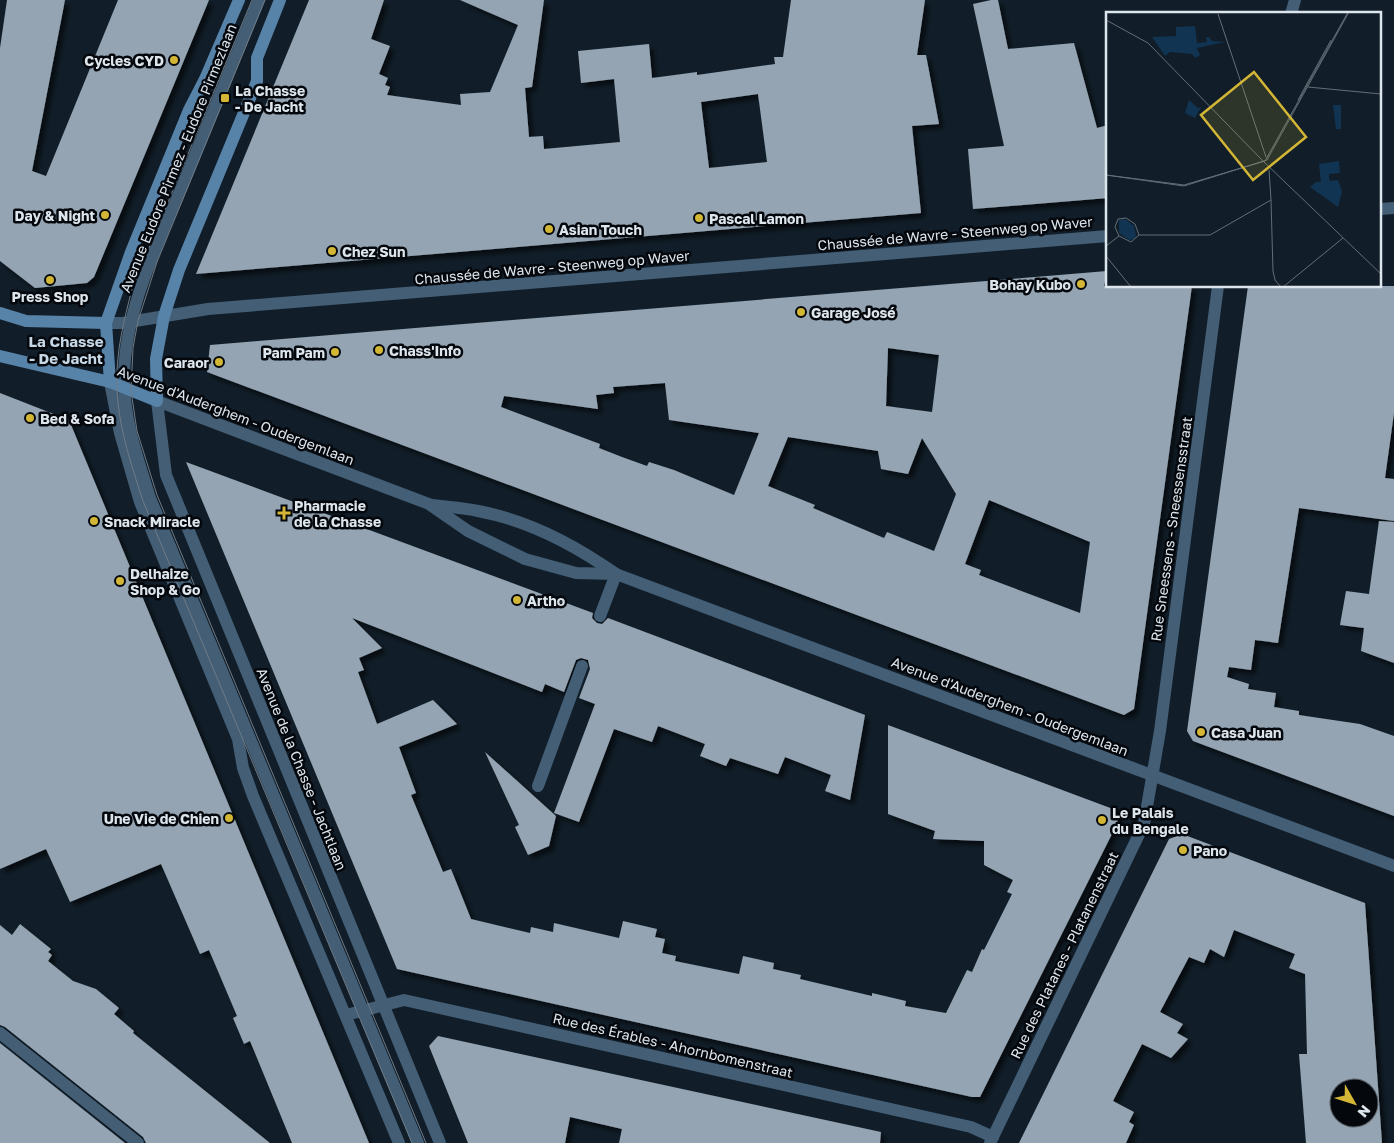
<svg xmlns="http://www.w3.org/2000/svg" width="1394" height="1143" font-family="'Golos Text',sans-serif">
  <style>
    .building { fill: #94a4b2; fill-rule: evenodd; filter: url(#shadow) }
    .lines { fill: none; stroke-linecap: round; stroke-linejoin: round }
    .service { stroke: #435e75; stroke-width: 12 }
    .minor { stroke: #435e75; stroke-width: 12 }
    .tertiary { stroke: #435e75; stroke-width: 12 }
    .secondary { stroke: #5883a9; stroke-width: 12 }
    .tram { stroke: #707b85; stroke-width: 1 }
    .poi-dot { fill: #d3b635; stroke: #04070c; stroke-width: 2 }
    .labels { text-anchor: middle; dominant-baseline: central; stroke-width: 5; stroke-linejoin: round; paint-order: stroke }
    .poi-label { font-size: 14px; font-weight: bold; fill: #dde5ed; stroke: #04070c; text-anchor: start }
    .street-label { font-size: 14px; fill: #dde5ed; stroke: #04070c }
    .neighbourhood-label { font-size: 15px; font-weight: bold; fill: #c6d7e6; stroke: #04070c }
    .inset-road { fill: none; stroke: #636e77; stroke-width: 1 }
    .view { fill: #d3b635; fill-opacity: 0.15; stroke: #d3b635; stroke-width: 2.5 }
    .inset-edge { fill: none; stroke: #dde5ed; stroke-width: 2.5 }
  </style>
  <defs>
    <filter id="shadow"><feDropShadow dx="4.5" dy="4.5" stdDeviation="2.5" flood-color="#0009"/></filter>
  </defs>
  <rect width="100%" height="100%" fill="#111e29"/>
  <g class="building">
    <polygon points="7,0 65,0 32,171 46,176 118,0 209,0 94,277 87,283 35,288 0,261 0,48"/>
    <path d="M309,0H384L371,39L390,46L379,74L388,78L385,85L390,87L387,95L461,105L460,94L490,92L518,25L460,0H544L532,87L525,88L529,137L543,136L544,149L620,142L614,79L581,83L578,51L649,44L652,78L697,72V75L775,64L774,57H783L791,0H925L917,55H926L939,124L912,126L921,213L196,274ZM758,94L767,162L709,168L701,102Z"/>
    <polygon points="991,0 998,0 1008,49 1074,43 1097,128 1108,125 1108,198 973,209 968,149 1004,146 973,4"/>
    <path d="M1107,271L1104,286H1192L1134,709L1124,715L207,372L210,345ZM888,348L939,355L932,412L886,406ZM665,383L669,420L759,433L734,495L674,470L649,462L647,466L622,457L599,448L600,444L501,407L504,396L598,409L596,395L614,393L613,387ZM788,437L878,451L881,469L908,474L922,438L956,494L934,551L887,532L884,538L813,508L815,505L768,486ZM989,500L1090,542L1080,613L979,575L981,570L965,564Z"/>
    <polygon points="1248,286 1394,286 1394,413 1385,478 1394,479 1394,521 1299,508 1278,643 1255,640 1251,670 1229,667 1227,677 1249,684 1248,689 1276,693 1274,707 1299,711 1299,715 1360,724 1394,736 1394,816 1193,741 1187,731"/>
    <polygon points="0,393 69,420 369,1143 292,1143 250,1041 244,1044 233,1018 237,1016 209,950 200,954 161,864 70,902 46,849 0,869"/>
    <polygon points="186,462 593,613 592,618 597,623 602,624 608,618 865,715 850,800 825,791 831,775 785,757 778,774 730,758 726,766 700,756 705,744 658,726 652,742 614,729 579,822 554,813 595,704 579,698 590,669 588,660 581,658 576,660 564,692 545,684 542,692 352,618 382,648 359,658 364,670 358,672 377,724 433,700 457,724 399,747 416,793 411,795 443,872 451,869 471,919 530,933 531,927 553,932 554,923 619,938 623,921 657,929 655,937 665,939 662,953 676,956 675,961 739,974 743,956 774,963 773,969 801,975 800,979 872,996 872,993 906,1001 905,1006 946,1013 967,970 972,972 982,949 984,950 1012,894 1007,892 1013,880 984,865 984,841 933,839 935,831 888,814 888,725 1113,809 1118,822 980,1097 972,1097 397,969"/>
    <polygon points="1379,521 1394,522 1394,663 1361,651 1364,628 1340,625 1346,591 1369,594"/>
    <polygon points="485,752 556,816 549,846 528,855 515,827 519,825"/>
    <path d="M1182,834L1365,903L1382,1143H1306L1299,1054H1307L1305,974L1289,968L1295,954L1234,930L1224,957L1210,949L1204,963L1189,957L1160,1012L1183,1024L1177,1033L1188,1039L1171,1058L1142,1044L1113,1101L1134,1112L1129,1122L1134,1125L1126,1143H1019L1169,839ZM1339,1088H1369V1118H1339Z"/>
    <polygon points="20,924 51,949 48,952 52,955 48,961 73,981 96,989 119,1008 114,1014 134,1031 133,1033 270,1143 146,1143 143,1137 5,1027 0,1025 0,925 12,935"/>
    <polygon points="438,1036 881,1132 880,1143 619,1143 622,1129 570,1117 565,1143 468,1143 429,1046"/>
    <polygon points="0,1043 125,1143 0,1143"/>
  </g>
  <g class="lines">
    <g class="service">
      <path d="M259,0C233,63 207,126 181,189C155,251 124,312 124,380C124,421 138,459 150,498L418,1143"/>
      <polyline points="600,616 616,574"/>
      <polyline points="538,786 582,666"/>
    </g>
    <g class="minor">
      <polyline points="1291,14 1295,0"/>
      <polyline points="346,1015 404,1000 971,1127 993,1137"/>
      <polyline points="0,1033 138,1143"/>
      <polyline points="990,1143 1144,824 1160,731 1218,286"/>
    </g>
    <g class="tertiary">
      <polyline points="1380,209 1394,208"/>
      <polyline points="106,323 123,323 208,309 1108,236"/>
      <polyline points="110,382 120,433 140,502 238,739 243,768 253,796 399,1143"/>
      <path d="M432,505C447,507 463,508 478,511C527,520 575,545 616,574L1394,866"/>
      <polyline points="440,1143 166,475 157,401 429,504 468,531 525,559 576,573 616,574"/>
    </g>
    <g class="secondary">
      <polyline points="0,313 26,321 106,323"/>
      <polyline points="0,356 110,382 157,401 156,359 164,316 179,270 257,81 257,58 280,0"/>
      <polyline points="110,382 106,323 131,252 189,110 205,79 239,0"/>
    </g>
    <g class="tram">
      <path d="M252,0L132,289C124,320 116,351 117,384C117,423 131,464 143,501L412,1143"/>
      <polyline points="265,0 157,262 138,321 133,348 131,391 137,431 157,495 426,1143"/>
    </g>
  </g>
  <g class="poi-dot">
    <circle cx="174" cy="60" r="5"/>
    <rect x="220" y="93" width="10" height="10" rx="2.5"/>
    <circle cx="105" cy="215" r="5"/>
    <circle cx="699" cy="218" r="5"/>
    <circle cx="549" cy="229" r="5"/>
    <circle cx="332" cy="251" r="5"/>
    <circle cx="50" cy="280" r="5"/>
    <circle cx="1081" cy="284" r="5"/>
    <circle cx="801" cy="312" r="5"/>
    <circle cx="379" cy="350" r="5"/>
    <circle cx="335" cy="352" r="5"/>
    <circle cx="219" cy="362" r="5"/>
    <circle cx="30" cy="418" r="5"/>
    <path d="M281.5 505.5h5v5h5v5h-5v5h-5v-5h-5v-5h5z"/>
    <circle cx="94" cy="521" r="5"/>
    <circle cx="120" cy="581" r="5"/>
    <circle cx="517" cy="600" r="5"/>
    <circle cx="1201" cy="732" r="5"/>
    <circle cx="229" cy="818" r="5"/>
    <circle cx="1102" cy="820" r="5"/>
    <circle cx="1183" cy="850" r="5"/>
  </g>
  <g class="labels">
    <g class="poi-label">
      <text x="164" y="60" text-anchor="end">Cycles CYD</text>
      <text x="235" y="90">La Chasse<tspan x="235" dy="16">- De Jacht</tspan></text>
      <text x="95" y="215" text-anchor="end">Day &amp; Night</text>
      <text x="709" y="218">Pascal Lamon</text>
      <text x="559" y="229">Asian Touch</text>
      <text x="342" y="251">Chez Sun</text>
      <text x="1071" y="284" text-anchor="end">Bohay Kubo</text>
      <text x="50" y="296" text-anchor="middle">Press Shop</text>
      <text x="811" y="312">Garage José</text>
      <text x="389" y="350">Chass'Info</text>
      <text x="325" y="352" text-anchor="end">Pam Pam</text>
      <text x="209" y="362" text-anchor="end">Caraor</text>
      <text x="40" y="418">Bed &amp; Sofa</text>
      <text x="294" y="505">Pharmacie<tspan x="294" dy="16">de la Chasse</tspan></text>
      <text x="104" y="521">Snack Miracle</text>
      <text x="130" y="573">Delhaize<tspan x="130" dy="16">Shop &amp; Go</tspan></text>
      <text x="527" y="600">Artho</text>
      <text x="1211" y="732">Casa Juan</text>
      <text x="1112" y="812">Le Palais<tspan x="1112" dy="16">du Bengale</tspan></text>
      <text x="219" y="818" text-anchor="end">Une Vie de Chien</text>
      <text x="1193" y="850">Pano</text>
    </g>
    <g class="street-label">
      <text transform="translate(178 158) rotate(-68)">Avenue Eudore Pirmez - Eudore Pirmezlaan</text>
      <text transform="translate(955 233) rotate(-5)">Chaussée de Wavre - Steenweg op Waver</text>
      <text transform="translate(552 267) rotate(-5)">Chaussée de Wavre - Steenweg op Waver</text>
      <text transform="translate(236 415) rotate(21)">Avenue d'Auderghem - Oudergemlaan</text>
      <text transform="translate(1171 529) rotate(-82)">Rue Sneessens - Sneessensstraat</text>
      <text transform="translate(1010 706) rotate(21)">Avenue d'Auderghem - Oudergemlaan</text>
      <text transform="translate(302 769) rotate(68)">Avenue de la Chasse - Jachtlaan</text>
      <text transform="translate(1064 955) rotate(-64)">Rue des Platanes - Platanenstraat</text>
      <text transform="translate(673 1045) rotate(13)">Rue des Érables - Ahornbomenstraat</text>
    </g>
    <g class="neighbourhood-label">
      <text x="66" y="341">La Chasse<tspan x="66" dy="17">- De Jacht</tspan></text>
    </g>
  </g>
  <g transform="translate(1106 12)">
    <rect width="275" height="275" fill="#111e29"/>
    <path d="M89,14L91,31L101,30L100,25H103L106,29L119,30L91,36L94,43L89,46L86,42L64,40L59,44L46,25L70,24V15ZM83,88L92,96L95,95L89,106L79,101ZM227,93H235V117H230ZM222,162L224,169L232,168L236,179L232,195L204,175L210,170L223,169ZM19,207L28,214L30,224L28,227L23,228L13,221V208Z" fill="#103451"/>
    <path d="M233,149L234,161L223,162V170L215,171L213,152Z" fill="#103451"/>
    <path class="inset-road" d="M112,2L160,145M0,8L42,31L157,149M202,75L275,82M192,88L225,28M161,148L243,0M158,150L275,262M163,158L165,188M0,163L78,174L161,148M0,163L78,173L159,149L242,0M165,188L167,259L169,268L175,275M20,206L29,212L33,223L25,230L13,224L9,215L12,207ZM33,223H104L165,188M0,234L13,224M0,244L25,275M177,275L237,226"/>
    <path class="view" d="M148,60L200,125L147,168L95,103Z"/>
    <rect width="275" height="275" class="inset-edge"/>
  </g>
  <g transform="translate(1354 1103) rotate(129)"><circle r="24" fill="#04070c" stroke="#5b6066"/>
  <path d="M0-4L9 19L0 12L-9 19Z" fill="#d3b635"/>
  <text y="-8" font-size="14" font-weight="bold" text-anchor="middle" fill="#dde5ed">N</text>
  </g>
</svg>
